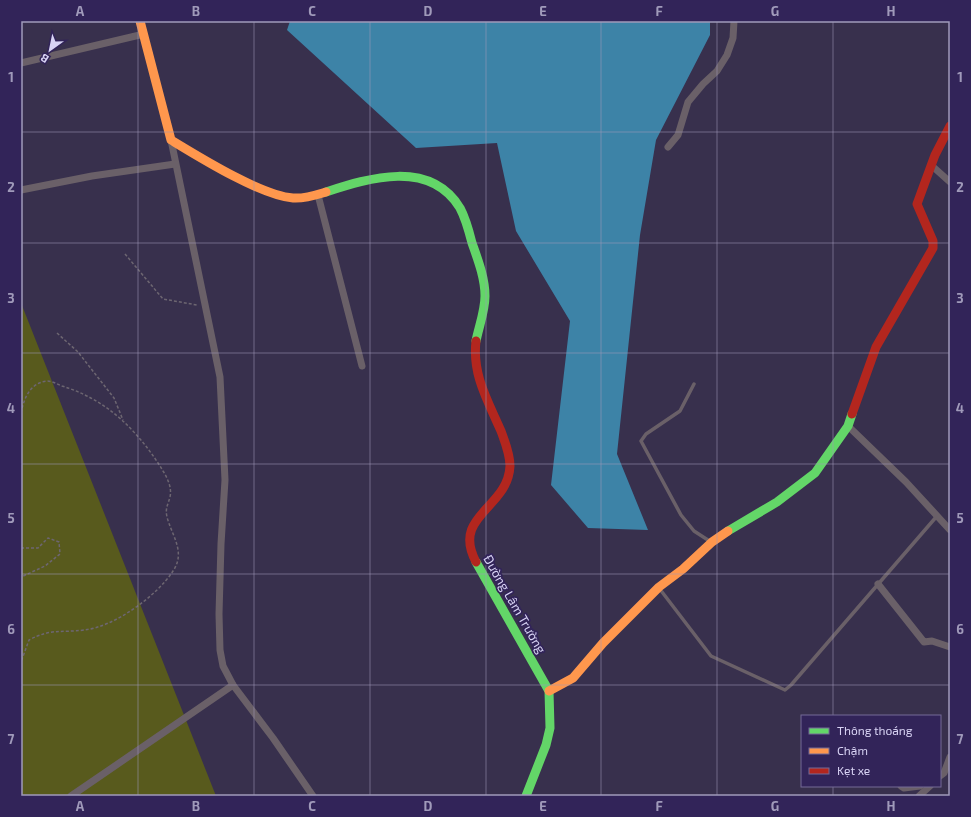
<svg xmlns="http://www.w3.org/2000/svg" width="971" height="817" font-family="'Exo 2',sans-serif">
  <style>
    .forest { fill: #585a1d }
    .water { fill: #3d83a7 }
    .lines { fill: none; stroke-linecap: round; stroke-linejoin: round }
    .path { stroke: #6d6671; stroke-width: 1.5; stroke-dasharray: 3 2; stroke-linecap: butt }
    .lane { stroke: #6a6068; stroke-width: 3.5 }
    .street { stroke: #6a6068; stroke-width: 7 }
    .fast { stroke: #63d668; stroke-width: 9 }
    .slow { stroke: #ff974d; stroke-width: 9 }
    .jam { stroke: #b3261e; stroke-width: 9 }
    .grid { fill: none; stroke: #a09aba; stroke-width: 1; stroke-opacity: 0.55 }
    .labels { text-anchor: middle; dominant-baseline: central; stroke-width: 3.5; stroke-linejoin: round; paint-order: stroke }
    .street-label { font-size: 13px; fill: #d8d3f4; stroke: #322459 }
    .neatline { fill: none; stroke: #a09aba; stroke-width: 1.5 }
    .grid-label { font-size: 13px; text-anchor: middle; font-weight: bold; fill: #a09aba }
  </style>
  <rect width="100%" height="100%" fill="#38304d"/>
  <polygon class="forest" points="21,303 216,796 21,796"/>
  <polygon class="water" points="290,21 710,21 710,35 656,140 640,235 617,454 648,530 588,528 551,485 570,321 516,231 497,143 416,148 287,30"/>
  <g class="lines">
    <g class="path">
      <polyline points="125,254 163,299 197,305"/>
      <polyline points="57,333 78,352 114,398 123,420"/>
      <path d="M21,413C24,398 30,383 47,381C52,381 57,384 62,386C85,393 106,405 124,422C138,435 153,454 163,471C168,479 172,488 170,497C168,505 165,508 167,517C172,536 186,552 173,571C157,596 114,627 84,630C61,633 52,628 29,640L21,662"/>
      <polyline points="21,548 38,548 48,538 59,542 60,554 45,566 21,577"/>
    </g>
    <g class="lane">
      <polyline points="694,384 680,411 646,434 641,441 681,515 694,531 711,542"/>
      <polyline points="659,588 711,656 785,690 791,685 937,516"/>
    </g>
    <g class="street">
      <polyline points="21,63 144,34"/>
      <polyline points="171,140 220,377 225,480 221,544 219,614 220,650 223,666 233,685 273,738 313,796"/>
      <polyline points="668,147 678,135 688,102 703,84 717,71 727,55 733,38 734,21"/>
      <polyline points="931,165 950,182"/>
      <polyline points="21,190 92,176 175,164"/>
      <polyline points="318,195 362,366"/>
      <polyline points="848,426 906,482 950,530"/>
      <polyline points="878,584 924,642 932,641 950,647"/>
      <polyline points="940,776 944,773 950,757"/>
      <polyline points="901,786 904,788 920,786"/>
      <polyline points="71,796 233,685"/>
      <polyline points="919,796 930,786"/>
    </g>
    <g class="fast">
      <path d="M326,192C369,178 430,159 460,208C466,219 469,231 472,243C478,260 485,278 485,296C485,311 479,326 476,341"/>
      <polyline points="728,531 777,502 815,473 848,426 852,414"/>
      <polyline points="476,562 549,691 550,728 546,745 526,796"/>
    </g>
    <g class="slow">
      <path d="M140,21L171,140C199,157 262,196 293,198C304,199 316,195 326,192"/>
      <polyline points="549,691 573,678 603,643 659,587 683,569 712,542 728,531"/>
    </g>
    <g class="jam">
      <polyline points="852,414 876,347 933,248 933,241 917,204 935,155 950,126"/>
      <path d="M476,562C451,515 508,509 510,466C510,454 505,442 501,431C488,401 472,375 476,341"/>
    </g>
  </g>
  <path class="grid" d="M138,21V796M254,21V796M370,21V796M486,21V796M601,21V796M717,21V796M833,21V716M21,132H950M21,243H950M21,353H950M21,464H950M21,574H950M21,685H950M833,786V796"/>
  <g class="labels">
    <g class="street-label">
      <text transform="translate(515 604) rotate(60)">Đường Lâm Trường</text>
    </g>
  </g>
  <rect width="971" height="817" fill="none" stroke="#322459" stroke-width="44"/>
  <rect x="801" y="715" width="140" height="72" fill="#322459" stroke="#746a97"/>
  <rect x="809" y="728" width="20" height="6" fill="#63d668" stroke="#746a97"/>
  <text x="837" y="735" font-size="12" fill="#d8d3f4">Thông thoáng</text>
  <rect x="809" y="748" width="20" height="6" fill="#ff974d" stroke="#746a97"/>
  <text x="837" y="755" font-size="12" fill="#d8d3f4">Chậm</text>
  <rect x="809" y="768" width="20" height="6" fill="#b3261e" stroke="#746a97"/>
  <text x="837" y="775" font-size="12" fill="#d8d3f4">Kẹt xe</text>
  <g transform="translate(50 50) rotate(213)" stroke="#322459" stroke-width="3" paint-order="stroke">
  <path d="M0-3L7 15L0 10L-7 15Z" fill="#d8d3f4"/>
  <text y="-6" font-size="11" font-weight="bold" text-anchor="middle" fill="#d8d3f4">B</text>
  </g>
  <rect x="22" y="22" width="927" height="773" class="neatline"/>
  <g class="grid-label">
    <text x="80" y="16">A</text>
    <text x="196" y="16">B</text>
    <text x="312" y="16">C</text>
    <text x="428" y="16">D</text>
    <text x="543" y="16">E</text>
    <text x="659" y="16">F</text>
    <text x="775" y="16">G</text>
    <text x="891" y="16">H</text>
    <text x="11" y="82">1</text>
    <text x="960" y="82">1</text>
    <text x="11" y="192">2</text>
    <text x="960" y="192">2</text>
    <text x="11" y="303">3</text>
    <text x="960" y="303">3</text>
    <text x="11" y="413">4</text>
    <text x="960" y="413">4</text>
    <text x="11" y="523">5</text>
    <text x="960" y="523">5</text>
    <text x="11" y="634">6</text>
    <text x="960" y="634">6</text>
    <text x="11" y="744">7</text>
    <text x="960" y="744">7</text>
    <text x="80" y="811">A</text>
    <text x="196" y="811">B</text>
    <text x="312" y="811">C</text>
    <text x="428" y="811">D</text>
    <text x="543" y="811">E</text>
    <text x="659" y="811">F</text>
    <text x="775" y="811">G</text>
    <text x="891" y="811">H</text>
  </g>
</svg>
